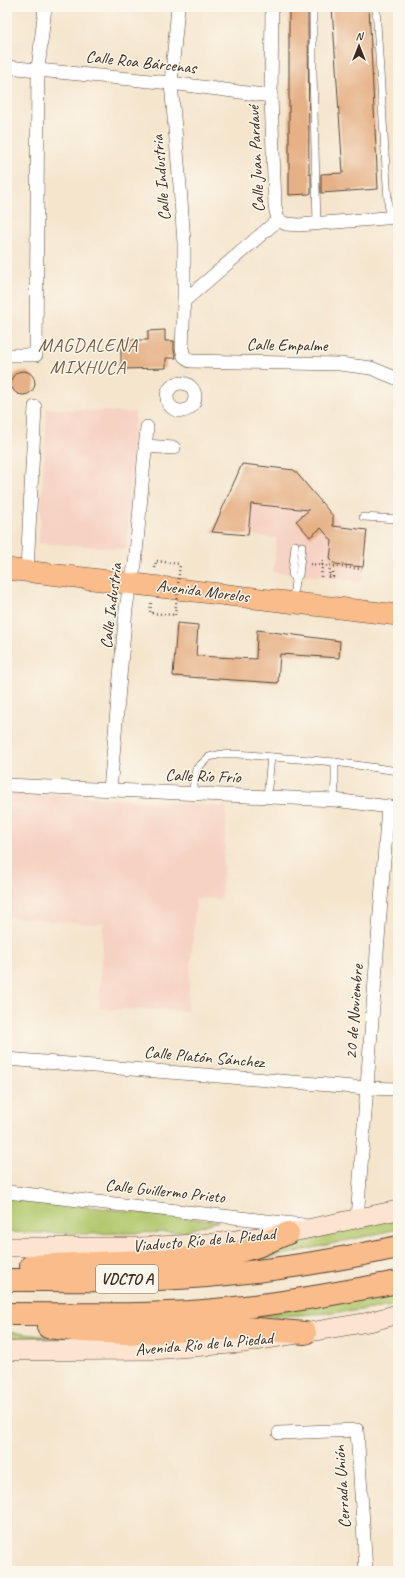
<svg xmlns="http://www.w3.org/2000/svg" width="405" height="1578" font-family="Caveat,sans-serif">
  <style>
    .built { fill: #f6d2c3 }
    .green { fill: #b1c76c; stroke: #767845 }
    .building { fill: #e6b186 }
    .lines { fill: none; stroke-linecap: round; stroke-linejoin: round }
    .lane-casing { stroke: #574638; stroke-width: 8 }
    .street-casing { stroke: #574638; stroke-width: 14 }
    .secondary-casing { stroke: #574638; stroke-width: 20 }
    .primary-casing { stroke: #574638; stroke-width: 22 }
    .highway-casing { stroke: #574638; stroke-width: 24 }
    .path { stroke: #574638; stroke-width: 2.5; stroke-dasharray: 1 3; stroke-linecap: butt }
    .lane { stroke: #fff; stroke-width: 7 }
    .street { stroke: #fff; stroke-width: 13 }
    .secondary { stroke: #fde4d0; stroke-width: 19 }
    .primary { stroke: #f9bc8a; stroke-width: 21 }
    .highway { stroke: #f9bc8a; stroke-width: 22 }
    .path-bridge { stroke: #574638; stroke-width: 2.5; stroke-dasharray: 1 3; stroke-linecap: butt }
    .labels { text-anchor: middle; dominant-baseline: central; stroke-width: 3; stroke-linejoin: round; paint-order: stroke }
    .shield { fill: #fbf7ec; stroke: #75685c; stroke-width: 1 }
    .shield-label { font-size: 16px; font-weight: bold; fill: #3b2a1e }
    .street-label { font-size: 17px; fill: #3b2a1e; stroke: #fbf7ec }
    .quarter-label { font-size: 19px; letter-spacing: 1px; fill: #775942; stroke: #fbf7ec }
  </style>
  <rect width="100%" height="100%" fill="#fbf7ec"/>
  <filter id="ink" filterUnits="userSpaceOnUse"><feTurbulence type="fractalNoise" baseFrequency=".025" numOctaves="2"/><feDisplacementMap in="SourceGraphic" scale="8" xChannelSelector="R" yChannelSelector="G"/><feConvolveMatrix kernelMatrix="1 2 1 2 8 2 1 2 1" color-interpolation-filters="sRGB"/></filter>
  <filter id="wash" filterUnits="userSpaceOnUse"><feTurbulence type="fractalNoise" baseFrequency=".012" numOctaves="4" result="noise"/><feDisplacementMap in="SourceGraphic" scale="16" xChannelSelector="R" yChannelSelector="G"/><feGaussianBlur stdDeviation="0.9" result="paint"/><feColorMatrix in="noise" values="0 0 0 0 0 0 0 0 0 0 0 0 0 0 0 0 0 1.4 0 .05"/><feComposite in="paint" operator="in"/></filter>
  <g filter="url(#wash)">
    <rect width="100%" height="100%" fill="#f5e5cd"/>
    <g class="built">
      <polygon points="47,408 135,413 127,549 39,543"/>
      <polygon points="242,464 294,470 344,528 367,530 362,581 273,572 277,538 212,532"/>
      <polygon points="7,791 227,807 221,899 196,898 187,1011 99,1009 103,923 94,924 7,917"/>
    </g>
    <g class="green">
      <polygon points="7,1198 219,1221 182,1232 83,1234 7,1232"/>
      <polygon points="398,1217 398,1229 256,1261 223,1263"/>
      <path d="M398,1290V1305L394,1306C344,1313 294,1316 244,1317Z"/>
      <polygon points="7,1332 59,1338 7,1338"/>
    </g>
    <g id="blocks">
      <g class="building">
        <polygon points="289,7 308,7 309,174 311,174 311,193 309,194 289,195"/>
        <polygon points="332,7 369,7 378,189 321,193 321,174 343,173"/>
        <polygon points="165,330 165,341 174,341 174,350 176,358 166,358 166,368 121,369 121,340 148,340 148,331"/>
        <circle cx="23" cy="383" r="12"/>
        <polygon points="242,464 294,470 333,516 333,526 367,530 363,567 335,564 330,559 332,541 321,528 310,537 296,521 309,510 251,504 248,535 212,532"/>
        <polygon points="177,623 198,625 196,656 256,659 257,630 340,641 339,658 280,654 278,683 173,676"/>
      </g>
    </g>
  </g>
  <g filter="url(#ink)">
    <use href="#blocks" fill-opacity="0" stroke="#574638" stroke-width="1"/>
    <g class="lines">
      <g class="lane-casing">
        <g id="lane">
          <polyline points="313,7 313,73 317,224"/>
          <polyline points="376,7 389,217"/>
          <polyline points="363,517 398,519"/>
          <polyline points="295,545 292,574 295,580"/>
          <polyline points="293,600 295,580 299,575 302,546"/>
          <polyline points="192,794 196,769 209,757 222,754 237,754 335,762 398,771"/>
          <polyline points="267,797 271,757"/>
          <polyline points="334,800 335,781 335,762"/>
        </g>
      </g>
      <g class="street-casing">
        <g id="street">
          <polyline points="178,7 171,83 180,186 184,243 184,301 182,348 184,356 190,361 340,364 371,368 398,379"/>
          <polyline points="272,7 271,96 275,206 278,220"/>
          <polyline points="7,67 171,83 271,96"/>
          <polyline points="184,301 278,220 286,224 299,225 398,217"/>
          <polyline points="7,355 36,355 38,69 45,7"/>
          <circle cx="181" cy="397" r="14"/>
          <polyline points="145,446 174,448"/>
          <polyline points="27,571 35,407"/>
          <polyline points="7,785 334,800 398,808"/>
          <polyline points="110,790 126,609 130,583 135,565 147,427"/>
          <polyline points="7,1059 366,1088 398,1089"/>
          <polyline points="7,1192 303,1225"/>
          <polyline points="357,1219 388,807"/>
          <polyline points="279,1433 357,1430 366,1571"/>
        </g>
      </g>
      <g class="secondary-casing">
        <g id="secondary">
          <polyline points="7,1247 139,1247 215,1243 288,1233 398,1210"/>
          <polyline points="7,1351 152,1350 244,1343 369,1322 398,1314"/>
        </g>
      </g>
      <g class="primary-casing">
        <polyline id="primary" points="7,569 398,615"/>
      </g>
      <g class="highway-casing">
        <g id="highway">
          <polyline points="31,1266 163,1260 226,1255 258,1246 288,1233"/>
          <path d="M7,1280C57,1280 108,1281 158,1279C239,1276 319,1264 398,1247"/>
          <path d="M7,1314C73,1314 138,1316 204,1311C269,1306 333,1294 398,1282"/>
          <polyline points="48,1327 82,1331 127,1333 246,1328 305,1333"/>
        </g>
      </g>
      <g class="path">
        <polyline points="163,395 167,395"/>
        <polyline points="310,564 362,569"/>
        <polyline points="155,568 156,561 180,564"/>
        <polyline points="329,576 333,577 333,569"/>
        <polyline points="321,577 323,560"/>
        <polyline points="329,578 330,566"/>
        <polyline points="151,603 150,613 175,615"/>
      </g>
      <use href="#lane" class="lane"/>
      <use href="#street" class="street"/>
      <use href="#secondary" class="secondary"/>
      <use href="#primary" class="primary"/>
      <use href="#highway" class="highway"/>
      <polyline class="path-bridge" points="175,615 180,564"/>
    </g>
  </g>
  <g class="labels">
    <rect class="shield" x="96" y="1265" width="62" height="28" rx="3"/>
    <g class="shield-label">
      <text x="127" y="1279">VDCTO A</text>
    </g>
    <g class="street-label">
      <text transform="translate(141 62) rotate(6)">Calle Roa Bárcenas</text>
      <text transform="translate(256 159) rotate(-93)">Calle Juan Pardavé</text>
      <text transform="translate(161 178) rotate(-95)">Calle Industria</text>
      <text transform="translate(287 345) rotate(1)">Calle Empalme</text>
      <text transform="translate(203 591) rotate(7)">Avenida Morelos</text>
      <text transform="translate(111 606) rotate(-83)">Calle Industria</text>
      <text transform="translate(203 776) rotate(2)">Calle Río Frío</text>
      <text transform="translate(354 1012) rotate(-86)">20 de Noviembre</text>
      <text transform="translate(204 1057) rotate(5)">Calle Platón Sánchez</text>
      <text transform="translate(165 1191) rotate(6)">Calle Guillermo Prieto</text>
      <text transform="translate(204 1240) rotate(-5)">Viaducto Río de la Piedad</text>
      <text transform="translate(204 1344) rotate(-5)">Avenida Río de la Piedad</text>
      <text transform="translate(342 1487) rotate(-94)">Cerrada Unión</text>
    </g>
    <g class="quarter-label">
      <text x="88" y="345">MAGDALENA<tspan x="88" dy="22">MIXHUCA</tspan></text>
    </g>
  </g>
  <rect width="405" height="1578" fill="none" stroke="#fbf7ec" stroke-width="24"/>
  <g transform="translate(359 46)" stroke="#fbf7ec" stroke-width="3" paint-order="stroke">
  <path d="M0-3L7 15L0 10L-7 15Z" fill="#3b2a1e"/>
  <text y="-6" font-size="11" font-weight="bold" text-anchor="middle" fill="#3b2a1e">N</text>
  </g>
</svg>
